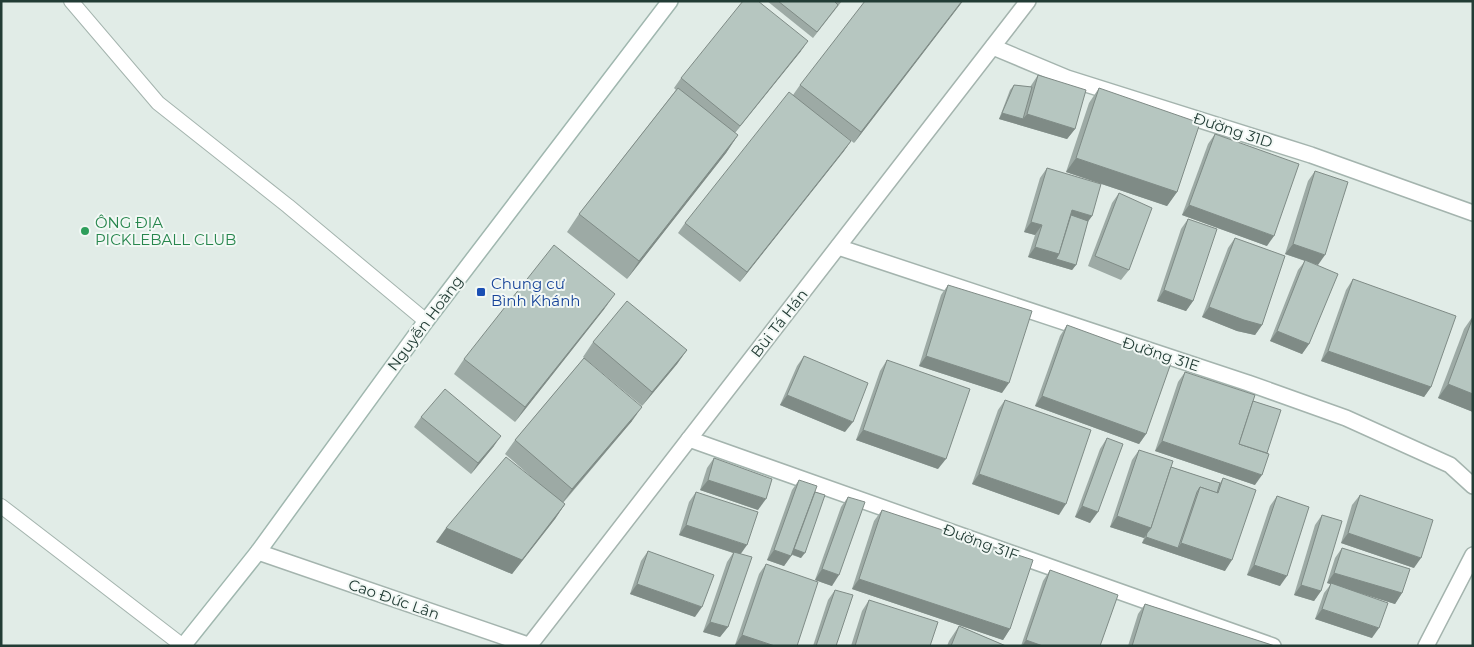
<svg xmlns="http://www.w3.org/2000/svg" width="1474" height="647" font-family="Montserrat,sans-serif">
  <style>
    .lines { fill: none; stroke-linecap: round; stroke-linejoin: round }
    .lane-casing { stroke: #a4b4ae; stroke-width: 16 }
    .street-casing { stroke: #a4b4ae; stroke-width: 18 }
    .secondary-casing { stroke: #a0b7af; stroke-width: 18 }
    .lane { stroke: #fff; stroke-width: 14 }
    .street { stroke: #fff; stroke-width: 15 }
    .secondary { stroke: #fff; stroke-width: 15 }
    .wall { fill: #9daaa5 }
    .shaded-wall { fill: #7f8b86 }
    .building { fill: #b6c6c0; stroke: #7f8b86 }
    .leisure-dot { fill: #2e9e5b; stroke: #f2f8f5; stroke-width: 2 }
    .transit-dot { fill: #1a4fb4; stroke: #f2f8f5; stroke-width: 2 }
    .labels { text-anchor: middle; dominant-baseline: central; stroke-width: 4; stroke-linejoin: round; paint-order: stroke }
    .street-label { font-size: 15px; fill: #223c35; stroke: #f2f8f5 }
    .leisure-label { font-size: 15px; fill: #27864d; stroke: #f2f8f5; text-anchor: start }
    .transit-label { font-size: 15px; fill: #164399; stroke: #f2f8f5; text-anchor: start }
  </style>
  <rect width="100%" height="100%" fill="#e1ece7"/>
  <g class="lines">
    <g class="lane-casing">
      <g id="lane">
        <polyline points="71,1 158,103 288,206 426,321"/>
        <polyline points="1,506 183,646"/>
      </g>
    </g>
    <g class="street-casing">
      <g id="street">
        <polyline points="993,47 1067,78 1311,155 1473,213"/>
        <polyline points="838,247 1248,383 1346,418 1450,465 1473,486"/>
        <polyline points="689,439 1273,646"/>
        <polyline points="258,552 531,646"/>
        <polyline points="529,646 1028,1"/>
        <polyline points="1426,646 1473,555"/>
      </g>
    </g>
    <g class="secondary-casing">
      <polyline id="secondary" points="183,646 258,552 426,321 670,1"/>
    </g>
    <use href="#lane" class="lane"/>
    <use href="#street" class="street"/>
    <use href="#secondary" class="secondary"/>
  </g>
  <g class="wall">
    <polygon points="767,1 842,1 813,38"/>
    <polygon points="963,1 854,143 817,114 851,141 844,151 740,282 678,233 685,223 793,95 800,85"/>
    <polygon points="801,51 735,133 738,135 726,153 627,279 567,232 579,214 676,90 674,88 681,78"/>
    <polygon points="1038,75 1075,129 1067,139 999,119 1010,90 1014,85 1030,87"/>
    <polygon points="1099,88 1177,192 1167,206 1066,172 1089,103"/>
    <polygon points="1215,134 1267,246 1182,215 1208,144"/>
    <polygon points="1047,168 1092,216 1088,221 1076,265 1072,270 1028,257 1035,235 1024,232 1040,178"/>
    <polygon points="1315,171 1318,265 1309,262 1309,344 1302,354 1270,341 1298,270 1305,261 1285,254 1308,181"/>
    <polygon points="1119,193 1129,270 1121,280 1088,266 1112,203"/>
    <polygon points="1188,219 1193,301 1186,311 1157,301 1181,229"/>
    <polygon points="1235,238 1262,325 1255,335 1237,331 1202,317 1228,248"/>
    <polygon points="1353,279 1431,387 1424,397 1321,361 1346,290"/>
    <polygon points="948,285 1002,393 919,366 941,295"/>
    <polygon points="605,308 515,422 454,374 464,359"/>
    <polygon points="1473,316 1473,412 1438,398 1464,329"/>
    <polygon points="1067,325 1146,434 1139,444 1035,406 1060,336"/>
    <polygon points="593,342 687,350 677,364 642,406 589,362 632,421 563,503 565,504 555,519 512,574 436,542 544,488 505,454 515,440 584,358 583,357"/>
    <polygon points="804,356 845,432 780,405 797,366"/>
    <polygon points="887,360 938,469 856,440 880,371"/>
    <polygon points="1185,372 1253,401 1255,485 1155,451 1178,382"/>
    <polygon points="1005,400 1059,515 972,484 998,410"/>
    <polygon points="421,417 494,446 471,474 414,427"/>
    <polygon points="1107,438 1090,523 1075,517 1100,449"/>
    <polygon points="1139,450 1171,467 1220,483 1223,478 1225,571 1142,543 1144,538 1110,527 1132,460"/>
    <polygon points="714,458 758,510 700,490 707,468"/>
    <polygon points="799,480 815,492 801,558 792,555 784,566 767,560 792,490"/>
    <polygon points="696,492 741,554 728,627 720,637 703,632 727,562 733,553 679,535 689,502"/>
    <polygon points="1360,495 1414,568 1341,543 1352,505"/>
    <polygon points="1277,496 1280,586 1247,575 1270,506"/>
    <polygon points="848,497 832,586 815,580 841,507"/>
    <polygon points="882,510 1010,629 1003,640 852,589 874,521"/>
    <polygon points="1322,515 1321,591 1314,601 1294,595 1315,525"/>
    <polygon points="1342,548 1402,593 1395,604 1359,592 1372,638 1315,619 1324,593 1331,584 1327,583 1335,558"/>
    <polygon points="648,551 695,617 630,594 641,561"/>
    <polygon points="766,564 797,646 738,646 735,645 759,574"/>
    <polygon points="1050,570 1100,646 1021,646 1043,581"/>
    <polygon points="835,590 836,646 813,646 828,600"/>
    <polygon points="869,600 930,646 851,646 862,611"/>
    <polygon points="1145,604 1275,646 1128,646 1138,614"/>
    <polygon points="959,626 1006,646 947,646 949,641"/>
  </g>
  <g class="shaded-wall">
    <polygon points="962,1 963,1 854,143 861,132"/>
    <polygon points="808,41 801,51 732,136"/>
    <polygon points="1002,113 1023,119 1027,114 1075,129 1067,139 999,119"/>
    <polygon points="738,135 726,153 627,279 639,261"/>
    <polygon points="851,141 844,151 740,282 747,272"/>
    <polygon points="1076,158 1177,192 1167,206 1066,172"/>
    <polygon points="1189,205 1274,236 1267,246 1182,215"/>
    <polygon points="1072,210 1092,216 1085,226 1067,221"/>
    <polygon points="1031,222 1042,225 1035,235 1024,232"/>
    <polygon points="1293,244 1325,255 1318,265 1285,254"/>
    <polygon points="1035,247 1059,254 1076,265 1072,270 1028,257"/>
    <polygon points="1164,290 1193,301 1186,311 1157,301"/>
    <polygon points="615,294 605,308 515,422 525,407"/>
    <polygon points="1209,307 1262,325 1255,335 1237,331 1202,317"/>
    <polygon points="1277,331 1309,344 1302,354 1270,341"/>
    <polygon points="687,350 677,364 642,406 652,392"/>
    <polygon points="1328,351 1431,387 1424,397 1321,361"/>
    <polygon points="926,356 1009,383 1002,393 919,366"/>
    <polygon points="1448,384 1473,394 1473,412 1438,398"/>
    <polygon points="787,395 853,422 845,432 780,405"/>
    <polygon points="1042,396 1146,434 1139,444 1035,406"/>
    <polygon points="642,407 632,421 562,503 572,489"/>
    <polygon points="863,430 946,459 938,469 856,440"/>
    <polygon points="501,436 494,446 471,474 478,463"/>
    <polygon points="1162,441 1262,475 1255,485 1155,451"/>
    <polygon points="979,474 1066,504 1059,515 972,484"/>
    <polygon points="708,480 766,499 758,510 700,490"/>
    <polygon points="565,504 555,519 512,574 436,542 446,528"/>
    <polygon points="1082,506 1098,512 1090,523 1075,517"/>
    <polygon points="1117,516 1151,528 1144,538 1110,527"/>
    <polygon points="686,525 747,545 740,555 679,535"/>
    <polygon points="1348,533 1421,558 1414,568 1341,543"/>
    <polygon points="1146,537 1178,548 1181,543 1232,560 1225,571 1142,543"/>
    <polygon points="792,548 805,553 801,558 789,553"/>
    <polygon points="774,550 791,556 784,566 767,560"/>
    <polygon points="1254,565 1287,576 1280,586 1247,575"/>
    <polygon points="822,569 839,575 832,586 815,580"/>
    <polygon points="1334,573 1402,593 1395,604 1327,583"/>
    <polygon points="859,579 1010,629 1003,640 852,589"/>
    <polygon points="637,584 702,607 695,617 630,594"/>
    <polygon points="1301,585 1321,591 1314,601 1294,595"/>
    <polygon points="1322,609 1379,628 1372,638 1315,619"/>
    <polygon points="710,622 728,627 720,637 703,632"/>
    <polygon points="742,635 775,646 738,646 735,645"/>
    <polygon points="1026,640 1043,646 1022,646"/>
  </g>
  <g class="building">
    <polygon points="743,1 758,1 808,41 740,126 681,78"/>
    <polygon points="778,1 834,1 838,5 817,32"/>
    <polygon points="865,1 962,1 861,132 800,85"/>
    <polygon points="1038,75 1086,90 1075,129 1027,114"/>
    <polygon points="1014,85 1032,87 1023,119 1002,113"/>
    <polygon points="678,88 738,135 639,261 579,214"/>
    <polygon points="1099,88 1200,123 1177,192 1076,158"/>
    <polygon points="789,92 851,141 747,272 685,223"/>
    <polygon points="1215,134 1299,164 1274,236 1189,205"/>
    <polygon points="1047,168 1101,184 1092,216 1072,210 1059,254 1035,247 1042,225 1031,222"/>
    <polygon points="1315,171 1348,182 1325,255 1293,244"/>
    <polygon points="1119,193 1152,208 1129,270 1095,256"/>
    <polygon points="1071,215 1088,221 1076,265 1056,259 1059,254"/>
    <polygon points="1188,219 1217,229 1193,301 1164,290"/>
    <polygon points="1235,238 1285,256 1262,325 1244,320 1209,307"/>
    <polygon points="554,245 615,294 525,407 464,359"/>
    <polygon points="1305,260 1338,274 1309,344 1277,331"/>
    <polygon points="1353,279 1456,316 1431,387 1328,351"/>
    <polygon points="948,285 1032,311 1009,383 926,356"/>
    <polygon points="627,301 687,350 652,392 593,342"/>
    <polygon points="1473,317 1473,394 1448,384"/>
    <polygon points="1067,325 1171,363 1146,434 1042,396"/>
    <polygon points="804,356 868,383 853,422 787,395"/>
    <polygon points="584,358 642,407 572,489 515,440"/>
    <polygon points="887,360 970,389 946,459 863,430"/>
    <polygon points="1185,372 1255,395 1239,444 1269,454 1262,475 1162,441"/>
    <polygon points="445,389 501,436 478,463 421,417"/>
    <polygon points="1005,400 1091,430 1066,504 979,474"/>
    <polygon points="1253,401 1281,410 1267,453 1239,444"/>
    <polygon points="1107,438 1123,444 1098,512 1082,506"/>
    <polygon points="1139,450 1173,461 1151,528 1117,516"/>
    <polygon points="506,457 565,504 522,560 446,528"/>
    <polygon points="714,458 772,479 766,499 708,480"/>
    <polygon points="1171,467 1220,483 1217,493 1200,487 1197,492 1178,548 1146,537 1147,533 1151,528"/>
    <polygon points="1223,478 1256,490 1232,560 1181,543 1200,487 1218,493"/>
    <polygon points="799,480 817,486 791,556 774,550"/>
    <polygon points="696,492 758,512 747,545 686,525"/>
    <polygon points="815,492 825,495 805,553 794,549"/>
    <polygon points="1360,495 1433,520 1421,558 1348,533"/>
    <polygon points="1277,496 1309,507 1287,576 1254,565"/>
    <polygon points="848,497 865,502 839,575 822,569"/>
    <polygon points="882,510 1033,560 1010,629 859,579"/>
    <polygon points="1322,515 1342,521 1321,591 1301,585"/>
    <polygon points="1342,548 1410,569 1402,593 1334,573"/>
    <polygon points="648,551 714,575 702,607 637,584"/>
    <polygon points="734,552 752,557 728,627 710,622"/>
    <polygon points="766,564 818,582 797,646 775,646 742,635"/>
    <polygon points="1050,570 1118,595 1100,646 1043,646 1026,640"/>
    <polygon points="1331,583 1388,603 1379,628 1322,609"/>
    <polygon points="835,590 853,595 836,646 816,646"/>
    <polygon points="869,600 938,622 930,646 855,646"/>
    <polygon points="1145,604 1275,646 1132,646"/>
    <polygon points="959,626 1006,646 951,646"/>
  </g>
  <circle class="leisure-dot" cx="85" cy="231" r="5"/>
  <rect class="transit-dot" x="476" y="287" width="10" height="10" rx="2.5"/>
  <g class="labels">
    <g class="street-label">
      <text transform="translate(1233 130) rotate(18)">Đường 31D</text>
      <text transform="translate(425 323) rotate(-53)">Nguyễn Hoàng</text>
      <text transform="translate(779 323) rotate(-52)">Bùi Tá Hán</text>
      <text transform="translate(1161 354) rotate(18)">Đường 31E</text>
      <text transform="translate(981 542) rotate(20)">Đường 31F</text>
      <text transform="translate(394 599) rotate(19)">Cao Đức Lân</text>
    </g>
    <g class="leisure-label">
      <text x="95" y="222">ÔNG ĐỊA<tspan x="95" dy="17">PICKLEBALL CLUB</tspan></text>
    </g>
    <g class="transit-label">
      <text x="491" y="283">Chung cư<tspan x="491" dy="17">Bình Khánh</tspan></text>
    </g>
  </g>
  <rect width="1474" height="647" fill="none" stroke="#223c35" stroke-width="5"/>
</svg>
